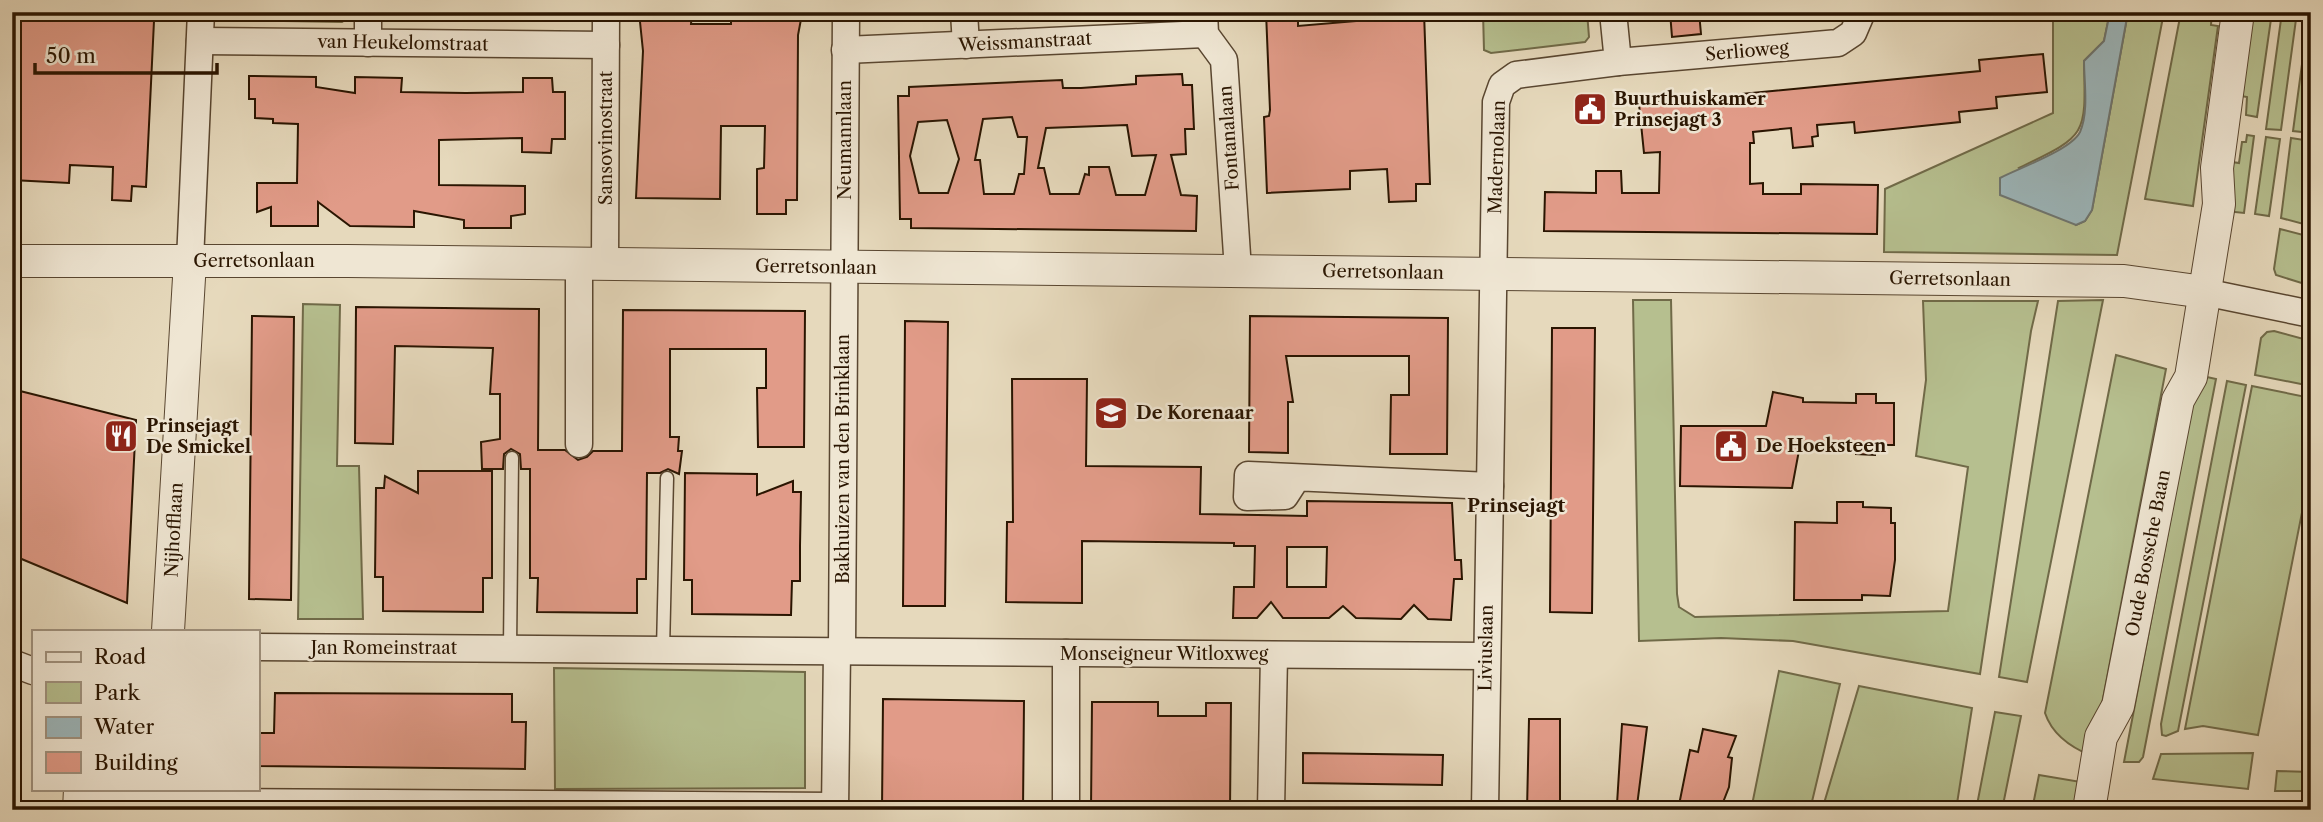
<svg xmlns="http://www.w3.org/2000/svg" width="2323" height="822" font-family="'Libre Caslon Text',serif">
  <style>
    .green { fill: #b6bf8f; stroke: #706a48; stroke-width: 2 }
    .water { fill: #9cb7bc; stroke: #6e7671; stroke-width: 2 }
    .building { fill: #e19b88; stroke: #2a1501; stroke-width: 2; fill-rule: evenodd }
    .lines { fill: none; stroke-linecap: round; stroke-linejoin: round }
    .service-casing { stroke: #594630; stroke-width: 15 }
    .minor-casing { stroke: #594630; stroke-width: 29 }
    .tertiary-casing { stroke: #594630; stroke-width: 34 }
    .service { stroke: #efe6d3; stroke-width: 12 }
    .minor { stroke: #efe6d3; stroke-width: 26 }
    .tertiary { stroke: #efe6d3; stroke-width: 32 }
    .labels { text-anchor: middle; dominant-baseline: central; stroke-width: 5; stroke-linejoin: round; paint-order: stroke }
    .street-label { font-size: 18px; fill: #2a1501; stroke: #efe6d3 }
    .poi-label { font-size: 18px; font-weight: bold; fill: #2a1501; stroke: #efe6d3; text-anchor: start }
    .neighbourhood-label { font-size: 19px; font-weight: bold; fill: #2a1501; stroke: #efe6d3 }
  </style>
  <rect width="100%" height="100%" fill="#e6d9bc"/>
  <filter id="stains"><feTurbulence type="fractalNoise" baseFrequency=".00286" numOctaves="4"/><feColorMatrix values="0 0 0 0 .2 0 0 0 0 .09 0 0 0 0 .02 0 0 0 .5 -.17"/></filter>
  <radialGradient id="worn" r=".72"><stop offset=".6" stop-color="#630" stop-opacity="0"/><stop offset="1" stop-color="#630" stop-opacity=".3"/></radialGradient>
  <g class="green">
    <polygon points="215,12 351,12 351,16 342,22 222,20"/>
    <polygon points="863,12 941,12 940,18 873,21 863,18"/>
    <polygon points="1483,12 1587,12 1589,37 1585,42 1491,53 1484,50"/>
    <path d="M2053,12H2110L2104,41L2084,61C2086,137 2087,135 2019,168L2076,225L2085,221L2092,210L2128,12H2164L2117,255L1884,252L1885,189L2053,113Z"/>
    <polygon points="2181,12 2212,12 2211,25 2218,26 2193,206 2145,199"/>
    <polygon points="2252,12 2272,12 2257,117 2246,115 2247,97 2241,96"/>
    <polygon points="2282,12 2297,12 2281,130 2266,129"/>
    <polygon points="2309,12 2311,12 2311,133 2293,131"/>
    <polygon points="2247,135 2254,136 2244,213 2226,211 2232,162 2239,163 2242,142 2246,142"/>
    <polygon points="2266,137 2280,139 2269,216 2255,214"/>
    <polygon points="2291,138 2311,141 2311,226 2281,218"/>
    <polygon points="2280,229 2311,237 2311,286 2276,275 2274,269"/>
    <polygon points="1633,300 1671,300 1677,594 1679,607 1695,617 1948,611 1968,467 1916,456 1926,380 1923,301 2038,301 2031,331 1980,674 1793,641 1721,638 1639,641"/>
    <polygon points="2103,300 2027,682 1999,677 2058,301"/>
    <polygon points="303,304 340,305 337,466 359,466 363,619 298,619"/>
    <polygon points="2274,331 2311,341 2311,386 2255,375 2261,338 2267,332"/>
    <path d="M2116,355L2166,369L2092,756C2072,748 2052,734 2045,713Z"/>
    <polygon points="2198,375 2216,379 2143,757 2139,762 2124,762"/>
    <polygon points="2227,381 2246,385 2178,731 2166,736 2162,735 2161,724"/>
    <polygon points="2252,386 2311,398 2311,467 2258,735 2203,726 2185,729"/>
    <polygon points="554,668 805,672 805,788 555,789"/>
    <polygon points="1779,671 1840,684 1810,810 1751,810"/>
    <polygon points="1859,686 1972,708 1956,810 1822,810"/>
    <polygon points="1995,712 2021,716 2002,810 1976,810"/>
    <polygon points="2253,753 2248,789 2153,779 2161,754"/>
    <polygon points="2277,771 2311,772 2311,791 2275,791"/>
    <polygon points="2039,775 2081,782 2076,810 2032,810"/>
  </g>
  <path class="water" d="M2110,12H2128L2092,210L2085,221L2076,225L2000,195V178C2019,168 2071,150 2080,132C2089,111 2084,82 2084,61L2104,41Z"/>
  <g class="building">
    <polygon points="64,12 136,13 136,20 154,21 146,187 132,186 131,201 112,200 113,167 70,165 69,183 12,180 12,14 64,17"/>
    <polygon points="639,12 692,12 691,24 731,24 731,12 802,14 798,35 797,200 786,200 786,214 757,214 757,169 764,168 765,126 721,126 720,199 636,198 643,51"/>
    <polygon points="1266,12 1298,12 1298,26 1391,18 1391,12 1424,12 1430,184 1416,184 1416,201 1389,202 1387,169 1350,171 1350,189 1267,193 1264,117 1269,116 1270,110"/>
    <polygon points="1670,12 1699,12 1701,34 1672,37"/>
    <polygon points="2043,54 2047,92 1996,97 1997,108 1959,112 1960,122 1855,133 1854,122 1817,125 1818,136 1812,137 1813,146 1793,148 1791,128 1753,132 1754,143 1750,143 1750,184 1763,183 1763,194 1801,194 1801,184 1878,185 1877,234 1544,231 1545,192 1596,193 1596,171 1621,171 1622,193 1659,193 1660,152 1644,153 1639,104 1980,71 1979,60"/>
    <path d="M1182,74L1183,85H1192L1194,129H1185L1186,154L1171,155L1181,195L1197,196L1196,231L911,228V219H900L898,96H909V87L1062,80L1063,88H1081L1136,84V76ZM1012,117L1018,137H1027L1024,174H1019L1014,194H984L980,160H975L983,119ZM947,120L959,159L948,193H919L910,156L918,122ZM1127,125L1132,156L1156,155L1145,195H1116L1109,167H1089V175L1085,174L1079,194H1050L1044,168H1038L1046,128Z"/>
    <polygon points="249,76 316,77 316,87 355,93 355,77 402,78 401,92 466,93 523,92 523,78 552,78 553,92 565,92 565,139 552,139 551,153 522,152 522,138 439,140 439,185 525,186 525,214 511,216 511,228 464,228 464,220 414,211 414,227 350,226 318,202 318,226 271,226 271,207 257,212 257,183 297,183 298,124 273,123 273,119 255,118 255,99 249,99"/>
    <polygon points="356,307 539,309 538,450 565,450 578,460 587,457 593,451 622,451 623,310 805,311 804,447 758,447 757,388 766,388 766,349 670,349 670,437 679,437 678,451 682,451 679,474 668,469 660,473 647,473 646,579 637,579 637,613 537,612 538,578 530,578 530,469 521,469 520,454 511,449 504,454 503,469 482,469 481,442 500,439 500,394 490,394 493,348 395,346 393,444 355,443"/>
    <polygon points="252,316 294,317 291,600 249,599"/>
    <polygon points="1250,316 1448,318 1447,454 1390,454 1391,395 1409,395 1409,356 1286,356 1293,402 1288,402 1288,453 1249,452"/>
    <polygon points="905,321 948,322 945,606 903,606"/>
    <polygon points="1552,328 1595,328 1592,613 1550,612"/>
    <path d="M1012,379H1087L1086,466L1201,467L1200,514L1307,516V501L1452,503L1455,560H1461L1462,579H1454L1451,620L1428,619L1414,605L1401,619L1356,618L1343,606L1329,618H1283L1271,602L1257,618H1233L1234,587H1254L1255,546H1234V543L1082,541V603L1006,602L1007,522H1013ZM1287,547H1327L1326,587H1287Z"/>
    <polygon points="12,389 136,420 127,603 12,555"/>
    <polygon points="1773,392 1803,398 1803,402 1856,403 1856,394 1876,394 1876,403 1894,403 1894,445 1875,445 1875,455 1856,454 1856,445 1800,445 1792,488 1680,486 1681,426 1766,426"/>
    <polygon points="418,471 492,471 492,578 483,578 483,612 383,611 383,577 375,577 376,488 384,488 385,476 418,493"/>
    <polygon points="685,473 757,474 757,495 793,481 793,492 801,492 800,546 800,581 792,581 791,615 692,614 692,580 684,580"/>
    <polygon points="1837,502 1863,502 1863,507 1891,508 1891,523 1895,523 1895,560 1890,596 1862,595 1862,600 1794,600 1795,522 1837,523"/>
    <polygon points="275,693 512,694 512,722 526,722 525,769 257,766 257,733 274,733"/>
    <polygon points="883,699 1024,701 1023,810 882,810"/>
    <polygon points="1092,702 1158,702 1158,716 1206,716 1206,703 1231,703 1230,810 1091,810"/>
    <polygon points="1529,719 1560,719 1560,810 1527,810"/>
    <polygon points="1622,724 1647,727 1637,806 1617,804"/>
    <polygon points="1703,729 1736,736 1728,757 1732,758 1729,787 1720,810 1678,810 1690,750 1698,752"/>
    <polygon points="1303,753 1443,755 1442,785 1303,783"/>
  </g>
  <g class="lines">
    <g class="service-casing">
      <g id="service">
        <polyline points="510,649 512,458"/>
        <polyline points="663,650 667,478"/>
      </g>
    </g>
    <g class="minor-casing">
      <g id="minor">
        <polyline points="964,12 966,45"/>
        <polyline points="1204,12 1205,34 1224,60 1238,270"/>
        <polyline points="200,41 606,45"/>
        <polyline points="368,43 368,12"/>
        <polyline points="845,50 1205,34"/>
        <polyline points="1618,62 1838,43 1853,33 1862,12"/>
        <polyline points="190,261 201,12"/>
        <polyline points="605,264 606,12"/>
        <polyline points="2204,292 2311,314"/>
        <polyline points="579,444 579,264"/>
        <polyline points="1296,479 1285,496 1247,497 1248,475 1490,486"/>
        <polyline points="257,647 1486,656"/>
        <polyline points="842,651 846,12"/>
        <polyline points="12,663 33,671"/>
        <polyline points="79,801 835,806"/>
        <polyline points="835,810 837,651"/>
        <polyline points="1066,810 1066,653"/>
        <polyline points="1271,810 1274,655"/>
        <polyline points="1485,810 1496,102 1502,85 1516,75 1618,62 1613,12"/>
      </g>
    </g>
    <g class="tertiary-casing">
      <g id="tertiary">
        <polyline points="12,261 348,261 2124,281 2204,292"/>
        <polyline points="168,631 190,261"/>
        <polyline points="79,810 80,789"/>
        <polyline points="2089,810 2101,737 2118,706 2178,400 2191,377 2219,204 2217,168 2238,12"/>
      </g>
    </g>
    <use href="#service" class="service"/>
    <use href="#minor" class="minor"/>
    <use href="#tertiary" class="tertiary"/>
  </g>
  <defs>
    <g id="civic-square" transform="scale(1.75)"><rect x="-9" y="-9" width="18" height="18" rx="4" fill="#8f2418" stroke="#efe6d3"/><path d="M-.6-6.5H3V-4.5H.6V-3L4-1V1h2V6H-6V1h2V-1L-.6-3ZM-1.2 2.5V6h2.4V2.5Z" fill="#fff"/></g>
    <g id="school-square" transform="scale(1.75)"><rect x="-9" y="-9" width="18" height="18" rx="4" fill="#8f2418" stroke="#efe6d3"/><path d="M0-5L7-2L0 1L-7-2ZM-4 1L0 2.5L4 1V4Q0 6-4 4Z" fill="#fff"/></g>
    <g id="restaurant-square" transform="scale(1.75)"><rect x="-9" y="-9" width="18" height="18" rx="4" fill="#8f2418" stroke="#efe6d3"/><path d="M-5-6h1v4h1v-4h1v4h1v-4h1v5L-1.5 .5V6h-2V.5L-5-1ZM5-6V6H3V1.5H1.5Q1.5-4 5-6Z" fill="#fff"/></g>
  </defs>
  <g fill-rule="evenodd">
    <use href="#civic-square" x="1590" y="109"/>
    <use href="#school-square" x="1111" y="413"/>
    <use href="#restaurant-square" x="121" y="436"/>
    <use href="#civic-square" x="1731" y="446"/>
  </g>
  <g class="labels">
    <g class="street-label">
      <text transform="translate(1025 42) rotate(-3)">Weissmanstraat</text>
      <text transform="translate(403 43) rotate(1)">van Heukelomstraat</text>
      <text transform="translate(1747 51) rotate(-5)">Serlioweg</text>
      <text transform="translate(606 138) rotate(-90)">Sansovinostraat</text>
      <text transform="translate(1229 138) rotate(-94)">Fontanalaan</text>
      <text transform="translate(845 140) rotate(-90)">Neumannlaan</text>
      <text transform="translate(1497 157) rotate(-88)">Madernolaan</text>
      <text x="254" y="261">Gerretsonlaan</text>
      <text transform="translate(816 267) rotate(1)">Gerretsonlaan</text>
      <text transform="translate(1383 272) rotate(1)">Gerretsonlaan</text>
      <text transform="translate(1950 279) rotate(1)">Gerretsonlaan</text>
      <text transform="translate(843 459) rotate(-90)">Bakhuizen van den Brinklaan</text>
      <text transform="translate(174 530) rotate(-87)">Nijhofflaan</text>
      <text transform="translate(2148 553) rotate(-79)">Oude Bossche Baan</text>
      <text x="384" y="648">Jan Romeinstraat</text>
      <text transform="translate(1486 648) rotate(-89)">Liviuslaan</text>
      <text x="1164" y="654">Monseigneur Witloxweg</text>
    </g>
    <g class="poi-label">
      <text x="1614" y="99">Buurthuiskamer<tspan x="1614" dy="21">Prinsejagt 3</tspan></text>
      <text x="1136" y="413">De Korenaar</text>
      <text x="146" y="426">Prinsejagt<tspan x="146" dy="21">De Smickel</tspan></text>
      <text x="1756" y="446">De Hoeksteen</text>
    </g>
    <g class="neighbourhood-label">
      <text x="1516" y="505">Prinsejagt</text>
    </g>
  </g>
  <rect width="2323" height="822" fill="none" stroke="#e6d9bc" stroke-width="42"/>
  <rect x="14" y="14" width="2295" height="794" fill="none" stroke="#2a1501" stroke-width="3.5"/>
  <rect x="21" y="21" width="2281" height="780" fill="none" stroke="#2a1501" stroke-width="2"/>
  <rect x="32" y="630" width="228" height="161" fill="#efe6d3" stroke="#a0927f" stroke-width="2"/>
  <rect x="46" y="652" width="35" height="10" fill="#efe6d3" stroke="#a0927f" stroke-width="2"/>
  <text x="94" y="664" font-size="21" fill="#2a1501">Road</text>
  <rect x="46" y="682" width="35" height="21" fill="#b6bf8f" stroke="#a0927f" stroke-width="2"/>
  <text x="94" y="700" font-size="21" fill="#2a1501">Park</text>
  <rect x="46" y="717" width="35" height="21" fill="#9cb7bc" stroke="#a0927f" stroke-width="2"/>
  <text x="94" y="734" font-size="21" fill="#2a1501">Water</text>
  <rect x="46" y="752" width="35" height="21" fill="#e19b88" stroke="#a0927f" stroke-width="2"/>
  <text x="94" y="770" font-size="21" fill="#2a1501">Building</text>
  <path d="M35 63v10h182v-10" fill="none" stroke="#2a1501" stroke-width="3.5"/>
  <text x="46" y="63" font-size="21" fill="#2a1501" stroke="#efe6d3" stroke-width="5" paint-order="stroke">50 m</text>
  <rect width="100%" height="100%" filter="url(#stains)"/>
  <rect width="100%" height="100%" fill="url(#worn)"/>
</svg>
